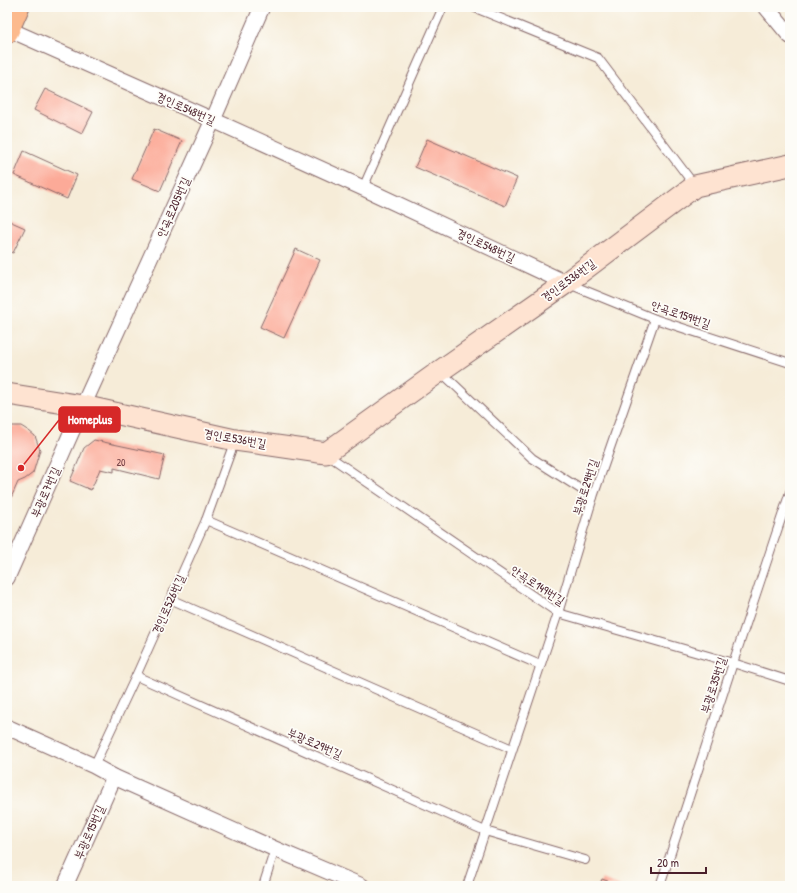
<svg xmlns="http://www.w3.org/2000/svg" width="797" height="893" font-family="'Patrick Hand','Poor Story',sans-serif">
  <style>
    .building { fill: #fcaa98 }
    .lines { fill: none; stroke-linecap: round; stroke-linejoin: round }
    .lane-casing { stroke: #866768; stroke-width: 10 }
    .street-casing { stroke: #866768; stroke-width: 17 }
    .secondary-casing { stroke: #866768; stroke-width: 23 }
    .primary-casing { stroke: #866768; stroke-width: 24 }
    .lane { stroke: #fff; stroke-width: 8 }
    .street { stroke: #fff; stroke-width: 15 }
    .secondary { stroke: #fee3d1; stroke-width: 21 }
    .primary { stroke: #fcba8d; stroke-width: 22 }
    .labels { text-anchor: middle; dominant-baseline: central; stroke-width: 3.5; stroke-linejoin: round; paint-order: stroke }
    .number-label { font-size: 10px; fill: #764246 }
    .street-label { font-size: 12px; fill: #4a1f2b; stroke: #fdfcf7 }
    .leader { fill: none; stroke: #d62828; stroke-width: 1.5 }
    .callout-dot { fill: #d62828; stroke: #fdfcf7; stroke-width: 1.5 }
    .callout { fill: #d62828; stroke: #d62828; stroke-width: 1.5 }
    .callout-label { font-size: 13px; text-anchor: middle; font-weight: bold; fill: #fff }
  </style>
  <rect width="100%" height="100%" fill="#fdfcf7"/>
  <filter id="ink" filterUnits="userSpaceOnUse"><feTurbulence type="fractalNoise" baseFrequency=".025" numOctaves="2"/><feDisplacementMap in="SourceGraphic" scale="8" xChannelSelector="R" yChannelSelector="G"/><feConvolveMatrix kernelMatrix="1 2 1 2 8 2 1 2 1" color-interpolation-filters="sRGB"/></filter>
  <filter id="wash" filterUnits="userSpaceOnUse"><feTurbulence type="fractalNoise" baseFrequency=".012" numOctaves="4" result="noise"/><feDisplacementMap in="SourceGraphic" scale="16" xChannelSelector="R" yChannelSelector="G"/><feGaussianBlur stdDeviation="0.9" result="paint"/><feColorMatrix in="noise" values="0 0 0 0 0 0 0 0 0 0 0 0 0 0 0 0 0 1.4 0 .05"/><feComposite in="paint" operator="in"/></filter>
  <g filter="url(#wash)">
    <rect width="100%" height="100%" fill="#f6ecd8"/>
    <g id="blocks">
      <g class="building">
        <polygon points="45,89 93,112 82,134 34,110"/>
        <polygon points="154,129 182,141 160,191 132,179"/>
        <polygon points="427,139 517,178 505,206 415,167"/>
        <polygon points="24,151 77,175 67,199 14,175"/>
        <polygon points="7,220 25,228 13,253 7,251"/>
        <polygon points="296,249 320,260 284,338 260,327"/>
        <polygon points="7,426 21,426 29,431 35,436 40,450 33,473 25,479 18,482 7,507"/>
        <polygon points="94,440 165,455 159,479 114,468 114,472 100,469 91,490 70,481 84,448"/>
        <polygon points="602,879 621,886 599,886"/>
      </g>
    </g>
  </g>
  <g filter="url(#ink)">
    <use href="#blocks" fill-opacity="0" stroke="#866768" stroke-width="1"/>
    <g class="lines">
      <g class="lane-casing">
        <g id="lane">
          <polyline points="473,7 598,58 695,186"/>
          <polyline points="363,188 443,7"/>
          <polyline points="569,284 655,319 790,363"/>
          <polyline points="440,371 532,458 593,497"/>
          <polyline points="326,454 558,613 733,663 790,681"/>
          <polyline points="206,520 540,665"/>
          <polyline points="170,599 512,749"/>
          <polyline points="136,676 485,831 585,860"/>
          <polyline points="94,766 136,676 206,520 235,440"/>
          <polyline points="263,886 275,849"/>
          <polyline points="467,886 558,613 593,497 655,319"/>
          <polyline points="660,886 733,663 790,492"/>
        </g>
      </g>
      <g class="street-casing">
        <g id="street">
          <polyline points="766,7 790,36"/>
          <polyline points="8,29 213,120 363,188 566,283"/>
          <polyline points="7,578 83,406 213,120 262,7"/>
          <polyline points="7,727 94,766 114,777 275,849 362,886"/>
          <polyline points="65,886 114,777"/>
        </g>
      </g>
      <g class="secondary-casing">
        <polyline id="secondary" points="7,394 83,406 235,440 326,453 440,371 566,283 695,186 790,165"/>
      </g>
      <g class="primary-casing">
        <polyline id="primary" points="7,32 18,7"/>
      </g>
      <use href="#lane" class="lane"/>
      <use href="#street" class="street"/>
      <use href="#secondary" class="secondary"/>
      <use href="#primary" class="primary"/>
    </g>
  </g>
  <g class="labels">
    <g class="number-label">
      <text x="121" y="462">20</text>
    </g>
    <g class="street-label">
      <text transform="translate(186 108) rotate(24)">경인로548번길</text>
      <text transform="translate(173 207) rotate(-66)">안곡로205번길</text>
      <text transform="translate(486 245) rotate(25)">경인로548번길</text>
      <text transform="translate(568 280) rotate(-36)">경인로536번길</text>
      <text transform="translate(681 314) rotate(19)">안곡로159번길</text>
      <text transform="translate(235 438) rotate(10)">경인로536번길</text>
      <text transform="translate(585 487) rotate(-72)">부광로29번길</text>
      <text transform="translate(45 492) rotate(-66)">부광로7번길</text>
      <text transform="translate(538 585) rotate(33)">안곡로149번길</text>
      <text transform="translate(168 604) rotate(-66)">경인로526번길</text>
      <text transform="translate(713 685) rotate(-72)">부광로35번길</text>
      <text transform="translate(315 743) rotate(24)">부광로29번길</text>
      <text transform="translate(89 832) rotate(-66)">부광로15번길</text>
    </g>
  </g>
  <path class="leader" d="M21 468L59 420"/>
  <circle class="callout-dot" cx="21" cy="468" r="4"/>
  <rect class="callout" x="59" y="407" width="61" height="25" rx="4"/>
  <g class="callout-label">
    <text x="90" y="424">Homeplus</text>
  </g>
  <rect width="797" height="893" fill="none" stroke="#fdfcf7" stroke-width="24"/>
  <path d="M651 867v6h55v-6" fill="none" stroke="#4a1f2b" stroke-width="2"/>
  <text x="657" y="867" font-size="12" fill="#4a1f2b" stroke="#fdfcf7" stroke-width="3" paint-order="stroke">20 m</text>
</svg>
